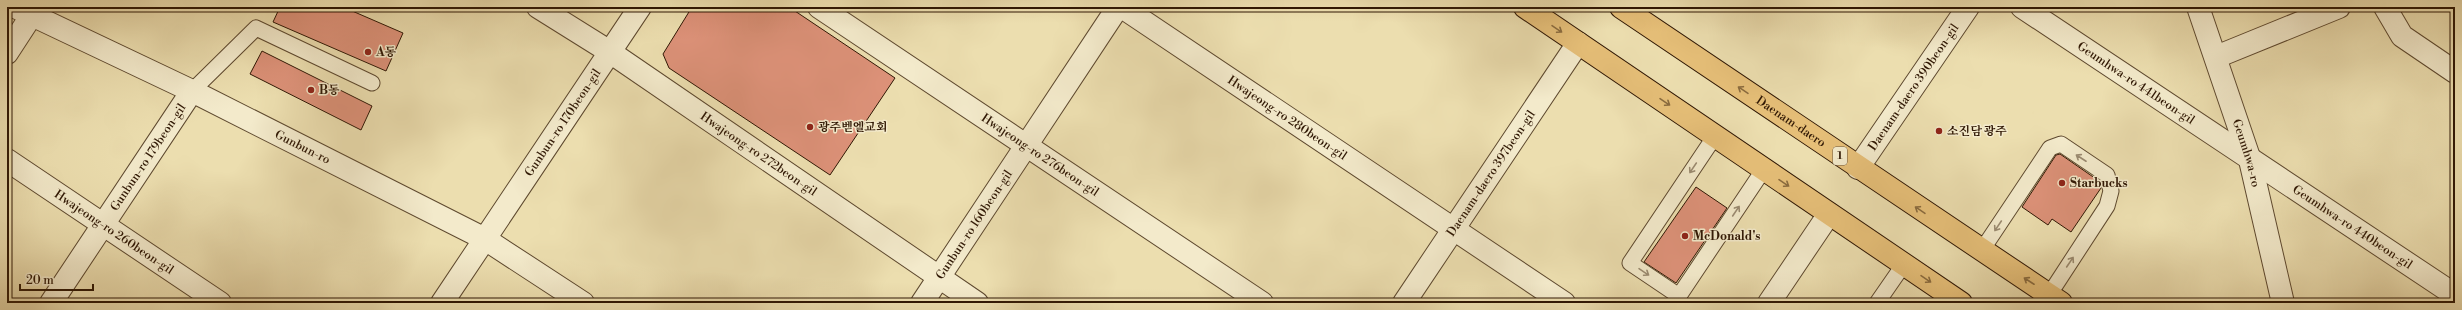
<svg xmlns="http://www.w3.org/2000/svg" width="2462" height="310" font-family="'Libre Bodoni','Noto Serif KR',serif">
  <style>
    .building { fill: #dc9178; stroke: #2f1704 }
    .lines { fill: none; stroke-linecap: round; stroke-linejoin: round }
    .service-casing { stroke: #5e492f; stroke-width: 17 }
    .minor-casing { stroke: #5e492f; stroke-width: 24 }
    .tertiary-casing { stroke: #5e492f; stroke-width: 24 }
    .primary-casing { stroke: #2f1704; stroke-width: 24 }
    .service { stroke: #f3eacb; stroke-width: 15 }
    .minor { stroke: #f3eacb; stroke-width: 22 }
    .tertiary { stroke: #f3eacb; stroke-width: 22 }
    .primary { stroke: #e6bf78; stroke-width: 22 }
    .oneway { stroke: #8a6b3e }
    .oneway2 { stroke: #9b8b71 }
    .poi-dot { fill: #8f2418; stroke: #f3eacb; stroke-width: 1.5 }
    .labels { text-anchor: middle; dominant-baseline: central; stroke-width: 3; stroke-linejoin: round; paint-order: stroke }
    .shield { fill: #f3eacb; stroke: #6a5640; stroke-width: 1 }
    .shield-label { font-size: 11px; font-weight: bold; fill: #2f1704 }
    .poi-label { font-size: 12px; font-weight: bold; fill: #2f1704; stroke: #f3eacb; text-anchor: start }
    .street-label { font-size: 12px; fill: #2f1704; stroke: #f3eacb }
  </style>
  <rect width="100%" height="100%" fill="#ecdeaf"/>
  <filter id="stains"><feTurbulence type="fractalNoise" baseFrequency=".005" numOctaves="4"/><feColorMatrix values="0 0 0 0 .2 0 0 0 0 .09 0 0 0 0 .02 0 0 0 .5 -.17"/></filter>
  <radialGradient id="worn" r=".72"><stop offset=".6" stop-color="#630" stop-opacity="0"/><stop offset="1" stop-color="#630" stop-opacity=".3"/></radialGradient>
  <g class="building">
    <polygon points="280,7 343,7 403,33 386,71 273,22"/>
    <polygon points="692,7 789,7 895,78 830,175 669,68 663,54"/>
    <polygon points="262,51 372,106 361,130 250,74"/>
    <polygon points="2060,154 2099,181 2101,188 2071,232 2052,219 2048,225 2022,207 2056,155"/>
    <polygon points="1696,187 1727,208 1676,283 1644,262"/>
  </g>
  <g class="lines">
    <g class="service-casing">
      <g id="service">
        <polyline points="192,91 256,28 372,83"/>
        <polyline points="1715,136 1630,263 1679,296 1764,169"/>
        <polyline points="1982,250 2050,148 2061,144 2107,175 2111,191 2107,206 2049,295"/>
        <polyline points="1877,303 1904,264"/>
      </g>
    </g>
    <g class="minor-casing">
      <g id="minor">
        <path id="s1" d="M538,7L610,52L977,303"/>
        <path id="s2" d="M819,7L1262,303"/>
        <path id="s3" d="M1122,7L1564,303"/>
        <path id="s4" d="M2022,7L2455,295"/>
        <path id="s5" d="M2198,7L2250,160L2283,303"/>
        <polyline points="2385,7 2402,36 2455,72"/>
        <polyline points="2216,57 2339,7"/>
        <path id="s6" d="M7,160L220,303"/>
        <path id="s7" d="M1858,168L1968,7"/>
        <path id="s8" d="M51,303L192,91"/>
        <path id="s9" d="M442,303L640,7"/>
        <path id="s10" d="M922,303L1118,7"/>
        <path id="s11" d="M1404,303L1578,43"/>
        <polyline points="1769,303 1829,214"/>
      </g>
    </g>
    <g class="tertiary-casing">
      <g id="tertiary">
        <path id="s12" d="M15,7L192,91L485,239L583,303"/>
        <polyline points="7,53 37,7"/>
      </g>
    </g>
    <g class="primary-casing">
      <g id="primary">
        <polyline points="1525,7 1961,303"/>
        <path id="s13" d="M1621,7L2061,303"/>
      </g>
    </g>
    <use href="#service" class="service"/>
    <use href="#minor" class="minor"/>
    <use href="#tertiary" class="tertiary"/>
    <use href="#primary" class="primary"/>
  </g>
  <defs><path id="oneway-shaft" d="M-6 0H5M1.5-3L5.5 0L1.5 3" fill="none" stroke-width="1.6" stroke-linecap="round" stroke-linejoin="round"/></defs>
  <g class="oneway">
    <use href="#oneway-shaft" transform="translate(1557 29) rotate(34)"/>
    <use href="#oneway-shaft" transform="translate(1743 90) rotate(-146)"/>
    <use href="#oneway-shaft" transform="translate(1665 102) rotate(34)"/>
    <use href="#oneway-shaft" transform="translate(1784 183) rotate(34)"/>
    <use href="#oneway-shaft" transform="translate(1920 210) rotate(-146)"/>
    <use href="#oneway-shaft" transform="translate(1926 279) rotate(34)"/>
    <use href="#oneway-shaft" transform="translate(2029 281) rotate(-147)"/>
  </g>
  <g class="oneway2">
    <use href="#oneway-shaft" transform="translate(2081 158) rotate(-147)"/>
    <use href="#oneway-shaft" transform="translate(1693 168) rotate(124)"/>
    <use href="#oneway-shaft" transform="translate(1736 211) rotate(-56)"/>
    <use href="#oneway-shaft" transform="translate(1998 226) rotate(124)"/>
    <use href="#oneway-shaft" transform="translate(2070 262) rotate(-56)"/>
    <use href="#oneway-shaft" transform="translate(1644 272) rotate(34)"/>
  </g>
  <g class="poi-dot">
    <circle cx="368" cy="52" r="4"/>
    <circle cx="311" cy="90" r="4"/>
    <circle cx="810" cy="127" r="4"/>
    <circle cx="1939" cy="131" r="4"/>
    <circle cx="2062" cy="183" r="4"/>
    <circle cx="1685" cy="236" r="4"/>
  </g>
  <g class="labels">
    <rect class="shield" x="1833" y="147" width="14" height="18" rx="3"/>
    <g class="shield-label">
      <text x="1840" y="156">1</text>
    </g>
    <g class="poi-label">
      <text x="376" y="52">A동</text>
      <text x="319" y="90">B동</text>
      <text x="818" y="127">광주벧엘교회</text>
      <text x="1947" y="131">소진담 광주</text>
      <text x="2070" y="183">Starbucks</text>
      <text x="1693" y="236">McDonald's</text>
    </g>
    <g class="street-label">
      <text stroke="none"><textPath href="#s4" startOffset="137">Geumhwa-ro 441beon-gil</textPath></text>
      <text stroke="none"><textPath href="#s7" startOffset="98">Daenam-daero 390beon-gil</textPath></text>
      <text stroke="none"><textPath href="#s3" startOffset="199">Hwajeong-ro 280beon-gil</textPath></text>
      <text stroke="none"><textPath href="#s13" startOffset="205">Daenam-daero</textPath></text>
      <text stroke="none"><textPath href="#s9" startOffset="217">Gunbun-ro 170beon-gil</textPath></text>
      <text stroke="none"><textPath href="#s12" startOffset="320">Gunbun-ro</textPath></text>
      <text stroke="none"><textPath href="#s5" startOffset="154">Geumhwa-ro</textPath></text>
      <text stroke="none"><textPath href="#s1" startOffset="265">Hwajeong-ro 272beon-gil</textPath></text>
      <text stroke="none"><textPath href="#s2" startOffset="266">Hwajeong-ro 276beon-gil</textPath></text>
      <text stroke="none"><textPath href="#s8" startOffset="175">Gunbun-ro 179beon-gil</textPath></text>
      <text stroke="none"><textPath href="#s11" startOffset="156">Daenam-daero 397beon-gil</textPath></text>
      <text stroke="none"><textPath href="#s10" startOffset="94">Gunbun-ro 160beon-gil</textPath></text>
      <text stroke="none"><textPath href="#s4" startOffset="397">Geumhwa-ro 440beon-gil</textPath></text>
      <text stroke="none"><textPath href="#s6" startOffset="129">Hwajeong-ro 260beon-gil</textPath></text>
    </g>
  </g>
  <rect width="2462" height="310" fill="none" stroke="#ecdeaf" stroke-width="24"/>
  <rect x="8" y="8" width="2446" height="294" fill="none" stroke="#2f1704" stroke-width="2"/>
  <rect x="12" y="12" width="2438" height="286" fill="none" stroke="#2f1704"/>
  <path d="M20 284v6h73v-6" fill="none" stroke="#2f1704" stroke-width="2"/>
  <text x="26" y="284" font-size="12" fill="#2f1704" stroke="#f3eacb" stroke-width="3" paint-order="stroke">20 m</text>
  <rect width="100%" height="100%" filter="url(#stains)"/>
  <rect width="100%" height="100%" fill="url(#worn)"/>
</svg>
